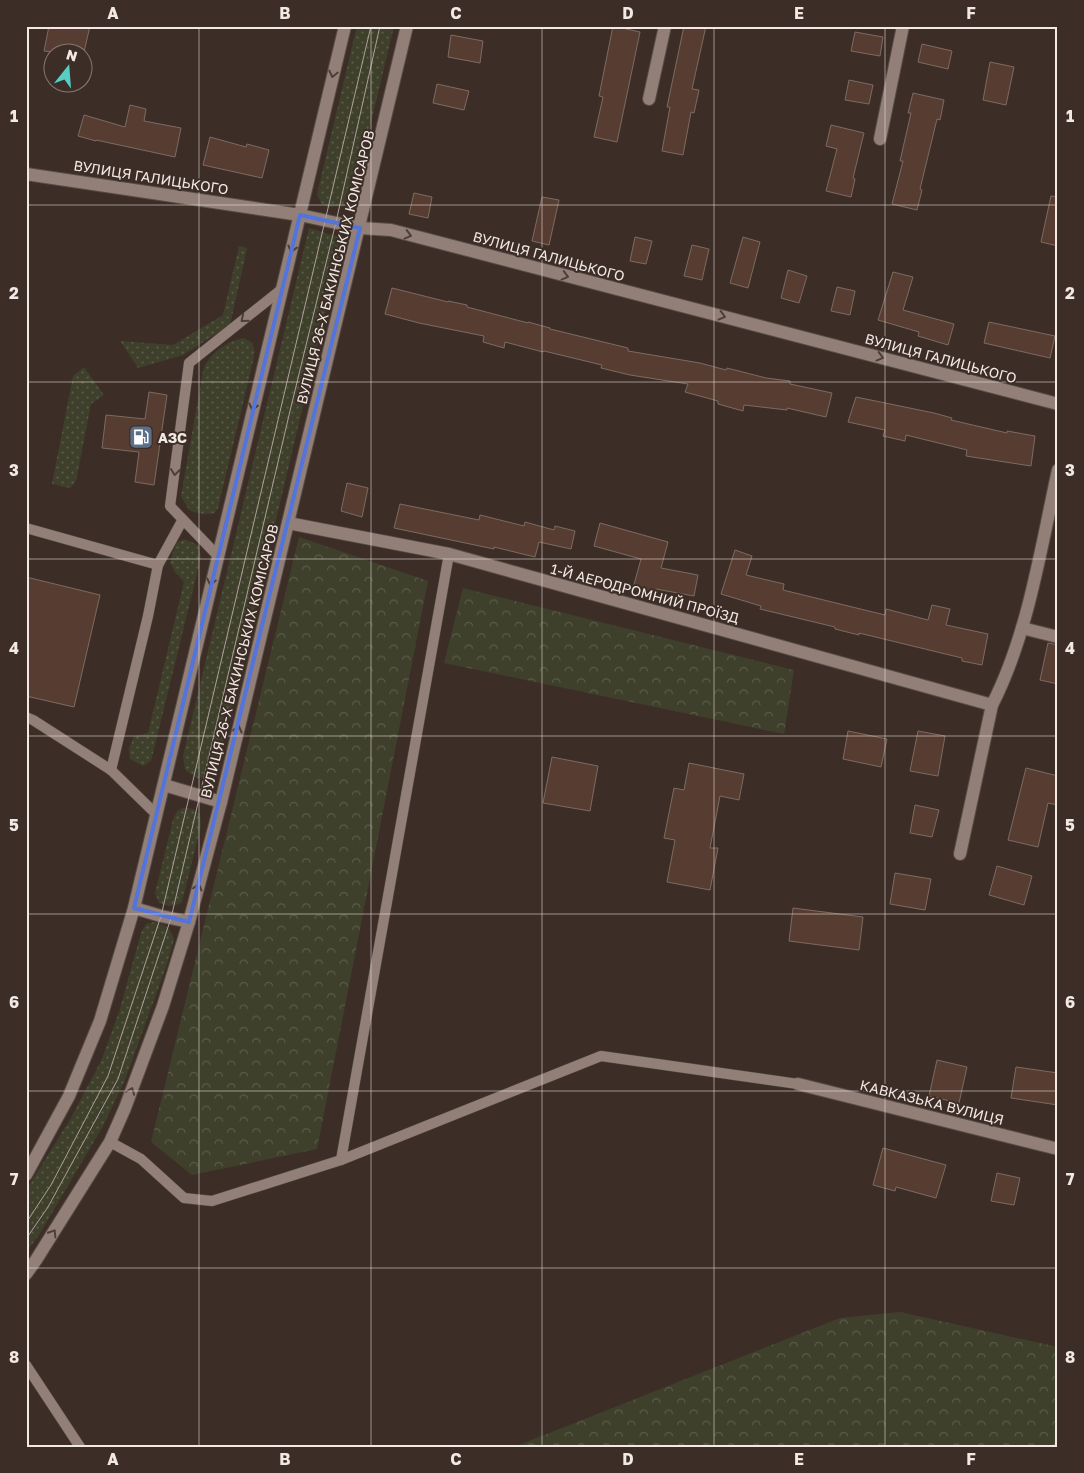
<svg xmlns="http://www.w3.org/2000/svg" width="1084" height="1473" font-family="'Golos Text',sans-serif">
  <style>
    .grass { fill: url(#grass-dots) }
    .forest { fill: url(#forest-crowns) }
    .building { fill: #573d31; stroke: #7c6b63 }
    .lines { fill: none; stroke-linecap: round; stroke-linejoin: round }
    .service-casing { stroke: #594d47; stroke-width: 11 }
    .minor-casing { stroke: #594d47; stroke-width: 14 }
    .tertiary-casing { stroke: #594d47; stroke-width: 14 }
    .service { stroke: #928078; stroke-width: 10 }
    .minor { stroke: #928078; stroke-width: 12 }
    .tertiary { stroke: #928078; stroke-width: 12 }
    .tram { stroke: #ada19c; stroke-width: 1 }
    .oneway { stroke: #4d3e37 }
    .marked { fill: none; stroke: #5274db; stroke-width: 4; stroke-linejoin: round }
    .grid { fill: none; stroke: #f2e8e4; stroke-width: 1; stroke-opacity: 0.55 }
    .labels { text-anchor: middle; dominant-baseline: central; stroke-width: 4; stroke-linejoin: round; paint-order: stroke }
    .street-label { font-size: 14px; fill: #f2e8e4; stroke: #3c2e27 }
    .poi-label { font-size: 14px; font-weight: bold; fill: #f2e8e4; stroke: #3c2e27; text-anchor: start }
    .neatline { fill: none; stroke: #f2e8e4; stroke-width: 2 }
    .grid-label { font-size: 16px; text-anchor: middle; font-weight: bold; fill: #f2e8e4 }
  </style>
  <defs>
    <pattern id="grass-dots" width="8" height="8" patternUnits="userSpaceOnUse" patternTransform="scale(1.25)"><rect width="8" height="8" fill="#3e402b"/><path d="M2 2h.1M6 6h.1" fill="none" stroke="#5a5c4a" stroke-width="1.8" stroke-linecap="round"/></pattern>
    <pattern id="forest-crowns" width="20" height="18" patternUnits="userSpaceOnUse" patternTransform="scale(1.25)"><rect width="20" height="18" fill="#3e402b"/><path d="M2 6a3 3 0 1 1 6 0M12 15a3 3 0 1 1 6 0" fill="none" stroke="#5a5c4a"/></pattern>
  </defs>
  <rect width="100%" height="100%" fill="#3c2e27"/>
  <g class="grass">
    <polygon points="357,26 394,26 352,202 343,206 327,207 321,203 317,194"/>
    <polygon points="309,228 343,238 217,768 206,777 197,778 185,770 183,756"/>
    <polygon points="239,246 247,248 230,325 183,355 138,368 120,341 173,345 223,315"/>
    <path d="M244,338C254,343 255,346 254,357L218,508L215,513C205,515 198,514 189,510L181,496L203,371C208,354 227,341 244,338Z"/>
    <polygon points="84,367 104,395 91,404 76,481 70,488 52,484 73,376"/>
    <polygon points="184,539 198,545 201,557 151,761 143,766 130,759 129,749 134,736 148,733 184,582 175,572 170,562 176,543"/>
    <path d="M183,808L193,809L200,814L201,826L182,902C173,908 168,906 159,903L155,893L173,820L177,811Z"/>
    <polygon points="154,922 166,926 170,930 174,939 167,964 125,1080 103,1126 39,1235 26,1252 26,1190 71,1118 101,1061 119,1012 141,933 146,924"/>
  </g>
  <g class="forest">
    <polygon points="299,537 428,581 317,1149 192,1175 151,1142"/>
    <polygon points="463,588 794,670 784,734 444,663"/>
    <polygon points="900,1312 1058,1347 1058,1447 514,1447 840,1318"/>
  </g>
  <g class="building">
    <polygon points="49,26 90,26 84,52 52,52 44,51"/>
    <polygon points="613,26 640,32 617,142 594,137 603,97 599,96"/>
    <polygon points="684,26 706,26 692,89 699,90 694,113 691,112 683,155 662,151 670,107 667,107"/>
    <polygon points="855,32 883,37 880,56 851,51"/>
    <polygon points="451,35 483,41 480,63 448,57"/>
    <polygon points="922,44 952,51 948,69 918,62"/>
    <polygon points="990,62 1014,67 1006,105 983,100"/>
    <polygon points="849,80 873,85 869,104 845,100"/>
    <polygon points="437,84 469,91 464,110 433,103"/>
    <polygon points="913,93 944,100 940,120 937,119 920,189 922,190 917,210 892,204 903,161 900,161 911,113 908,113"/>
    <polygon points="130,105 146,109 144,121 181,128 175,157 96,140 96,141 78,136 84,115 125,127"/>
    <polygon points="831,125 864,133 853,178 855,179 851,197 826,191 837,149 826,146"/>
    <polygon points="210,137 246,147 247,144 269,150 262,178 203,165"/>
    <polygon points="414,193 432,197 428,218 409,214"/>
    <polygon points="1051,196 1058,197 1058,246 1041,242"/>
    <polygon points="542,197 559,200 549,245 532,241"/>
    <polygon points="635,237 652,241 646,264 630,261"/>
    <polygon points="743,237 760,242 748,288 730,283"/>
    <polygon points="692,245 709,249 702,280 684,276"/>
    <polygon points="788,270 807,276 799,303 781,298"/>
    <polygon points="893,272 913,277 903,310 954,324 948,345 918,336 919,332 878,320"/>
    <polygon points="837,287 855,291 850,315 831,311"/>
    <polygon points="392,288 448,302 448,301 467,305 467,307 528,323 528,322 550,328 550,329 628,348 628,351 700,363 726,370 727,368 766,378 790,381 790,384 832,393 826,417 787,408 787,410 744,405 743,411 718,404 718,401 685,392 688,384 630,375 601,368 602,365 544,351 543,352 505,342 504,348 483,342 484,336 419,323 385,314"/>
    <polygon points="989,322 1055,336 1050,358 984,343"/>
    <polygon points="149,392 167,395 154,485 135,482 139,452 102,448 106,415 145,419"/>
    <polygon points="856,397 934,413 952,418 951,420 1007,433 1007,431 1035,436 1031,466 966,456 967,450 906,435 905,441 883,436 885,430 848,422"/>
    <polygon points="347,483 368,488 362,517 341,511"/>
    <polygon points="400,504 479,520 480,515 524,526 525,522 554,530 555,526 575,531 571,549 539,542 535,557 494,547 494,549 394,528"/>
    <polygon points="600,523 668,542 661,568 698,575 694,596 656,589 654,594 633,588 641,559 594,546"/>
    <polygon points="735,550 752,556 746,575 784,584 783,590 885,615 886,609 928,620 932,605 950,609 946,625 988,634 982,665 962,661 962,658 859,633 859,635 835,629 835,627 760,609 761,606 721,594"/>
    <polygon points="26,577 100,595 74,707 26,696"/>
    <polygon points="1048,643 1058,645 1058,684 1040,680"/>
    <polygon points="848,731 887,739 881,767 843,759"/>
    <polygon points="918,731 945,736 938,776 910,771"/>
    <polygon points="552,757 598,766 590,811 543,803"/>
    <polygon points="689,763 744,774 739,800 720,796 710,848 718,848 710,890 667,882 675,840 664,838 674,788 684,790"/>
    <polygon points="1026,768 1058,776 1058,805 1048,803 1038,847 1008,840"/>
    <polygon points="915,805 939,810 932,837 910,833"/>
    <polygon points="997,866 1032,876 1024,905 989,895"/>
    <polygon points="895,873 931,879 925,910 890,904"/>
    <polygon points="793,908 863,917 859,950 789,941"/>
    <polygon points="937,1060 967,1067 959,1103 929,1096"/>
    <polygon points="1016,1067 1058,1073 1058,1105 1011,1098"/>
    <polygon points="883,1148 946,1165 936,1198 896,1187 895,1191 873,1185"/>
    <polygon points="997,1173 1020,1178 1014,1205 991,1201"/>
  </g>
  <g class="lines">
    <g class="service-casing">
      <g id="service">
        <polyline points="26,528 158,565 182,521"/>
        <polyline points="217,555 170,506 189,363 282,289"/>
        <polyline points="26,717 33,720 111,770"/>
        <polyline points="157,815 111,770 148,616 158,565"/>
        <polyline points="110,1142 141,1159 184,1198 212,1201 341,1160 601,1056 798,1084"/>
        <polyline points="341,1160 449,554"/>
        <polyline points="26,1365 80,1447"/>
      </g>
    </g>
    <g class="minor-casing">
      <g id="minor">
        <polyline points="649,99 665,26"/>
        <polyline points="880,139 903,26"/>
        <polyline points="26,174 300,215"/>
        <polyline points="288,523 449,554 992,705"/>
        <polyline points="1022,628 1058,637"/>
        <path d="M960,854L992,705C1028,635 1041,547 1058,470"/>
        <polyline points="798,1084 1058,1149"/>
      </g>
    </g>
    <g class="tertiary-casing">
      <g id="tertiary">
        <polyline points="300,215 360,228 391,230 1058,404"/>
        <polyline points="164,785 221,802"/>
        <polyline points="134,908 161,916 189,922"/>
        <polyline points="26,1175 69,1096 100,1021 134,908 345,26"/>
        <polyline points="26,1274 36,1260 110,1142 125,1108 163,1006 189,922 221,802 407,26"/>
      </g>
    </g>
    <use href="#service" class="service"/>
    <use href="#minor" class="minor"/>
    <use href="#tertiary" class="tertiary"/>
    <g class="tram">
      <polyline points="26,1223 51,1185 108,1076 161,916 371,26"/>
      <polyline points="26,1239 48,1207 118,1079 171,918 290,411 336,222 380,26"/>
    </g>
  </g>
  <defs><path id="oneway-chevron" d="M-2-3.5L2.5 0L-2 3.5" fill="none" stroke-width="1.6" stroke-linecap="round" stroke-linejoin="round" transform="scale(1.25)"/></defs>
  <g class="oneway">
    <use href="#oneway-chevron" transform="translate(333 74) rotate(103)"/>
    <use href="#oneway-chevron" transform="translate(408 235) rotate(15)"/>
    <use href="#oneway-chevron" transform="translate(292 249) rotate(104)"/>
    <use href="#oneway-chevron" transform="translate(565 276) rotate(15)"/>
    <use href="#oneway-chevron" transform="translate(722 316) rotate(15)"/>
    <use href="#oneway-chevron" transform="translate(244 319) rotate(141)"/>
    <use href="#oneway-chevron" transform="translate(880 357) rotate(15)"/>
    <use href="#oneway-chevron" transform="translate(253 407) rotate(104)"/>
    <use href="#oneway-chevron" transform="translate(175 472) rotate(97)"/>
    <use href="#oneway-chevron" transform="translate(211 582) rotate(103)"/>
    <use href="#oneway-chevron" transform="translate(238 729) rotate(-76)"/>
    <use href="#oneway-chevron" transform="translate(198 887) rotate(-75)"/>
    <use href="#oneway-chevron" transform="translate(131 1091) rotate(-69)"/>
    <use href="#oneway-chevron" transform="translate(53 1233) rotate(-58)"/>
  </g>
  <path class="marked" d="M300,215L360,228L189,922L134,908Z"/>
  <path class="grid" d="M199,26V1447M371,26V1447M542,26V1447M714,26V1447M885,26V1447M26,205H1058M26,382H1058M26,559H1058M26,736H1058M26,914H1058M26,1091H1058M26,1268H1058"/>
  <defs>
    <g id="fuel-square" transform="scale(1.25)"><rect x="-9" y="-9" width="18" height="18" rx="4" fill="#5c6f8a" stroke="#3c2e27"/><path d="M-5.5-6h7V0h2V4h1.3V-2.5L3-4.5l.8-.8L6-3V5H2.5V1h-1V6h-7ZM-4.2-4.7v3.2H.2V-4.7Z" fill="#fff"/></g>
  </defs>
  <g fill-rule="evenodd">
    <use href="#fuel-square" x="141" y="437"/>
  </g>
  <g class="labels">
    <g class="street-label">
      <text transform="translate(151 177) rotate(9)">ВУЛИЦЯ ГАЛИЦЬКОГО</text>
      <text transform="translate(549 256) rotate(15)">ВУЛИЦЯ ГАЛИЦЬКОГО</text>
      <text transform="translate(335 267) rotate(-76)">ВУЛИЦЯ 26-Х БАКИНСЬКИХ КОМІСАРОВ</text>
      <text transform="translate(941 358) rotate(15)">ВУЛИЦЯ ГАЛИЦЬКОГО</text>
      <text transform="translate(645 593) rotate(15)">1-Й АЕРОДРОМНИЙ ПРОЇЗД</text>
      <text transform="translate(239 661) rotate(-76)">ВУЛИЦЯ 26-Х БАКИНСЬКИХ КОМІСАРОВ</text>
      <text transform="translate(932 1102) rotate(14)">КАВКАЗЬКА ВУЛИЦЯ</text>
    </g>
    <g class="poi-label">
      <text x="158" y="437">АЗС</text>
    </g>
  </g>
  <rect width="1084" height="1473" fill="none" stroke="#3c2e27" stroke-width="55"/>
  <g transform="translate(68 68) rotate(17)"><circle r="24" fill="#3c2e27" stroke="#857873"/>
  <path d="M0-4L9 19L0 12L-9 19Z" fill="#56cec4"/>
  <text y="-8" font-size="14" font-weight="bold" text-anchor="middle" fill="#f2e8e4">N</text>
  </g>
  <rect x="28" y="28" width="1028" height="1418" class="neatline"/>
  <g class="grid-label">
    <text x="113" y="19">A</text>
    <text x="285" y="19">B</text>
    <text x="456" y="19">C</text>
    <text x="628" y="19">D</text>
    <text x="799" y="19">E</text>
    <text x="971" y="19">F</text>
    <text x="14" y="122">1</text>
    <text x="1070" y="122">1</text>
    <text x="14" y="299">2</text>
    <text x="1070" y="299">2</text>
    <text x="14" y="476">3</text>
    <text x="1070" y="476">3</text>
    <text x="14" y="654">4</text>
    <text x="1070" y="654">4</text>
    <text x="14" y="831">5</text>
    <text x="1070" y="831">5</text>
    <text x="14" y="1008">6</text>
    <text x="1070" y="1008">6</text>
    <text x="14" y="1185">7</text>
    <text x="1070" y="1185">7</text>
    <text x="14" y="1363">8</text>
    <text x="1070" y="1363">8</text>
    <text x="113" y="1465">A</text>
    <text x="285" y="1465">B</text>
    <text x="456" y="1465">C</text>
    <text x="628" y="1465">D</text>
    <text x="799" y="1465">E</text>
    <text x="971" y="1465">F</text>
  </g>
</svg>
